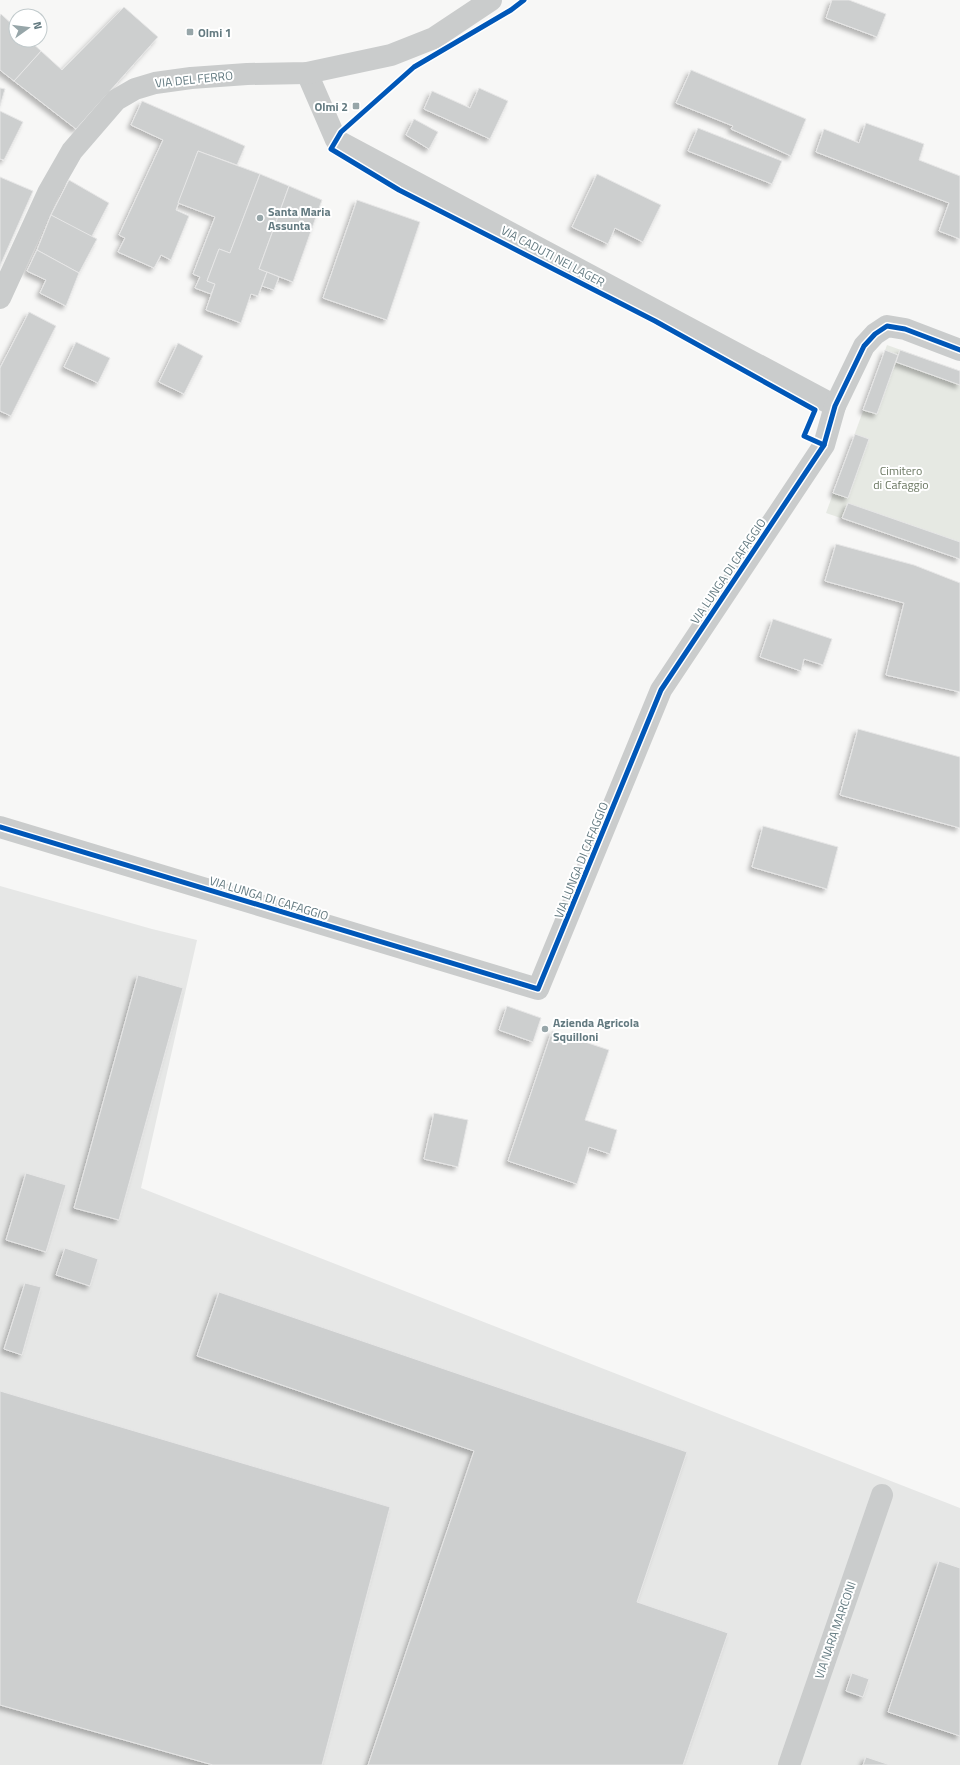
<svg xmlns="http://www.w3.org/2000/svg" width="960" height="1765" font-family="'Titillium Web',sans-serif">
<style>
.built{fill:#e6e7e6}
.green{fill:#e6e9e3}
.building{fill:#cdcfcf;stroke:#e6e6e6;filter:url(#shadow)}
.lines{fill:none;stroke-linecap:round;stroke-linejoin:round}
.minor{stroke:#cacccc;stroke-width:22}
.cycleway-casing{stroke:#fff;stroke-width:8}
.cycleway{stroke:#0057b8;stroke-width:5}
.poi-dot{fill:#97a6a9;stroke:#fff;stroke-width:1.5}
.labels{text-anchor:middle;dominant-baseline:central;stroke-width:4;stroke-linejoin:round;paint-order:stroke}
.poi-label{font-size:12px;font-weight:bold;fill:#637a80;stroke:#fff;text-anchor:start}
.street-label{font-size:12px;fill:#637a80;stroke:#fff}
.park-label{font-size:12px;fill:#6b7862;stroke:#fff}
</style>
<defs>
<filter id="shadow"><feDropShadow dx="-3.5" dy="3.5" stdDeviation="2" flood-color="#0004"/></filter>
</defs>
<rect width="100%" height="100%" fill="#f7f7f6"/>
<polygon class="built" points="0,886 152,929 197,940 141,1188 960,1508 960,1765 0,1765"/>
<polygon class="green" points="887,345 960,371 960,559 826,513"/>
<g class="building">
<polygon points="832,0 849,0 886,14 877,37 826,18"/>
<polygon points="124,7 158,37 76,129 14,81 41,51 62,70"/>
<polygon points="1,14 16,28 16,40 29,40 41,51 14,81 0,70 0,16"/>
<polygon points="691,70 806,119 791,156 731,129 733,126 676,103"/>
<polygon points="0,88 5,89 0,106"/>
<polygon points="479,88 508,101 490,139 424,109 432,91 470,108"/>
<polygon points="142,101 245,146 237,165 198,151 176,210 189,216 171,260 161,255 154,268 118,252 125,238 119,235 163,140 131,125"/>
<polygon points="0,111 23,122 4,160 0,159"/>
<polygon points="414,119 438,132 429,149 406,135"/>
<polygon points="866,123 924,144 919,160 960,176 960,239 939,231 949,203 816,152 824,129 859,143"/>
<polygon points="698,128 782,161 772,184 688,151"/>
<polygon points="198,151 260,174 230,253 219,249 207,281 215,284 211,294 195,288 200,277 193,274 215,217 178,203"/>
<polygon points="260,174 289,186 259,269 267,272 258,296 251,294 241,323 206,310 215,284 207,281 219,249 230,253"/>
<polygon points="597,174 661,205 643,242 615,228 608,244 572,227"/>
<polygon points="0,177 33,191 0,266"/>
<polygon points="69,180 109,203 91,238 51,215"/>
<polygon points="289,186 322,200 293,282 259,269"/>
<polygon points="357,200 420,222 387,320 323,298"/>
<polygon points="51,215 97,239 79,273 37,250"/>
<polygon points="37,250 79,273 66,306 40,293 46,280 27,271"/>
<polygon points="267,272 279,277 274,290 262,286"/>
<polygon points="29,312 56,326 11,416 0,411 0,368"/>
<polygon points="76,342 110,358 98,383 64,367"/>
<polygon points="178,343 203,356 184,394 159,382"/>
<polygon points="885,350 898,355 877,414 863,410"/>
<polygon points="900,350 960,371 960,385 896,362"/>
<polygon points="855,434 869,439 848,498 833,493"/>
<polygon points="848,503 960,542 960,559 842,518"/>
<polygon points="836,544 914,565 960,583 960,692 886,675 904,603 825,581"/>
<polygon points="773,619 832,639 823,665 804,659 801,671 760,657"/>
<polygon points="858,729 960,757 960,828 840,795"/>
<polygon points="763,826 838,847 827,889 752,867"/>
<polygon points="138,975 183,988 119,1220 74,1208"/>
<polygon points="507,1006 541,1018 533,1042 499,1030"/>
<polygon points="552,1031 609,1050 585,1120 617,1130 610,1154 589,1147 577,1184 508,1161"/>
<polygon points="434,1113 468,1120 458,1167 424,1159"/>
<polygon points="26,1173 66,1185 46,1252 6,1240"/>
<polygon points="65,1248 98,1259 90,1286 56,1275"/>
<polygon points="25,1283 41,1287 22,1355 4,1349"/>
<polygon points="219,1292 687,1452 637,1602 728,1633 683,1765 368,1765 474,1451 197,1356"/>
<polygon points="0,1391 390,1507 322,1765 213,1765 0,1705"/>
<polygon points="939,1561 960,1568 960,1736 888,1712"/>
<polygon points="852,1673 869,1679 863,1697 846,1691"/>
<polygon points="866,1757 890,1765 863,1765"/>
</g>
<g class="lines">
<g class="minor">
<polyline points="307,73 336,140 835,406"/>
<polyline points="0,298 48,193 72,151 116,100 135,89 155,83 191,78 247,74 307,73 391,55 434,38 491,0"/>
<polyline points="0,827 538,989 661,690 824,445 835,406 864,346 875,334 887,326 905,329 960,350"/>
<polyline points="789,1765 882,1495"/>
</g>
<g class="cycleway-casing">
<g id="cycleway">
<polyline points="524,0 511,10 414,67 341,132 331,149 399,190 655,321 815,410 804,436 824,445"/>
<polyline points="0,827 538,989 661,690 824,445 835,406 864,346 875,334 887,326 905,329 960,350"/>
</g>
</g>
<use href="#cycleway" class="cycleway"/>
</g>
<g class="poi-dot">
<rect x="186" y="28" width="8" height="8" rx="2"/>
<rect x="352" y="102" width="8" height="8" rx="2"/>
<circle cx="260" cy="218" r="4"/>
<circle cx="545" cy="1029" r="4"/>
</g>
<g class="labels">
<g class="poi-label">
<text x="198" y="32">Olmi 1</text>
<text x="348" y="106" text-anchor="end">Olmi 2</text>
<text x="268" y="211">Santa Maria<tspan x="268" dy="14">Assunta</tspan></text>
<text x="553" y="1022">Azienda Agricola<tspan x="553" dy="14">Squilloni</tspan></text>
</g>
<g class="street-label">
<text transform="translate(194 79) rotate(-6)">VIA DEL FERRO</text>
<text transform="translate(553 256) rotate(28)">VIA CADUTI NEI LAGER</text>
<text transform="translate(728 571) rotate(-56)">VIA LUNGA DI CAFAGGIO</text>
<text transform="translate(581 860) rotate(-68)">VIA LUNGA DI CAFAGGIO</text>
<text transform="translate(269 898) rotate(17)">VIA LUNGA DI CAFAGGIO</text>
<text transform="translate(835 1630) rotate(-71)">VIA NARA MARCONI</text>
</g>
<g class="park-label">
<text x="901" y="470">Cimitero<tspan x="901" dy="14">di Cafaggio</tspan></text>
</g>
</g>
<g transform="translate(28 28) rotate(76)"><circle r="19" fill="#ffffff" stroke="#c1cacc"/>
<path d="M0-3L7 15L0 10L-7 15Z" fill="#97a6a9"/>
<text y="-6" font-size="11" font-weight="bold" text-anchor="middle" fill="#637a80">N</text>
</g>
</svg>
